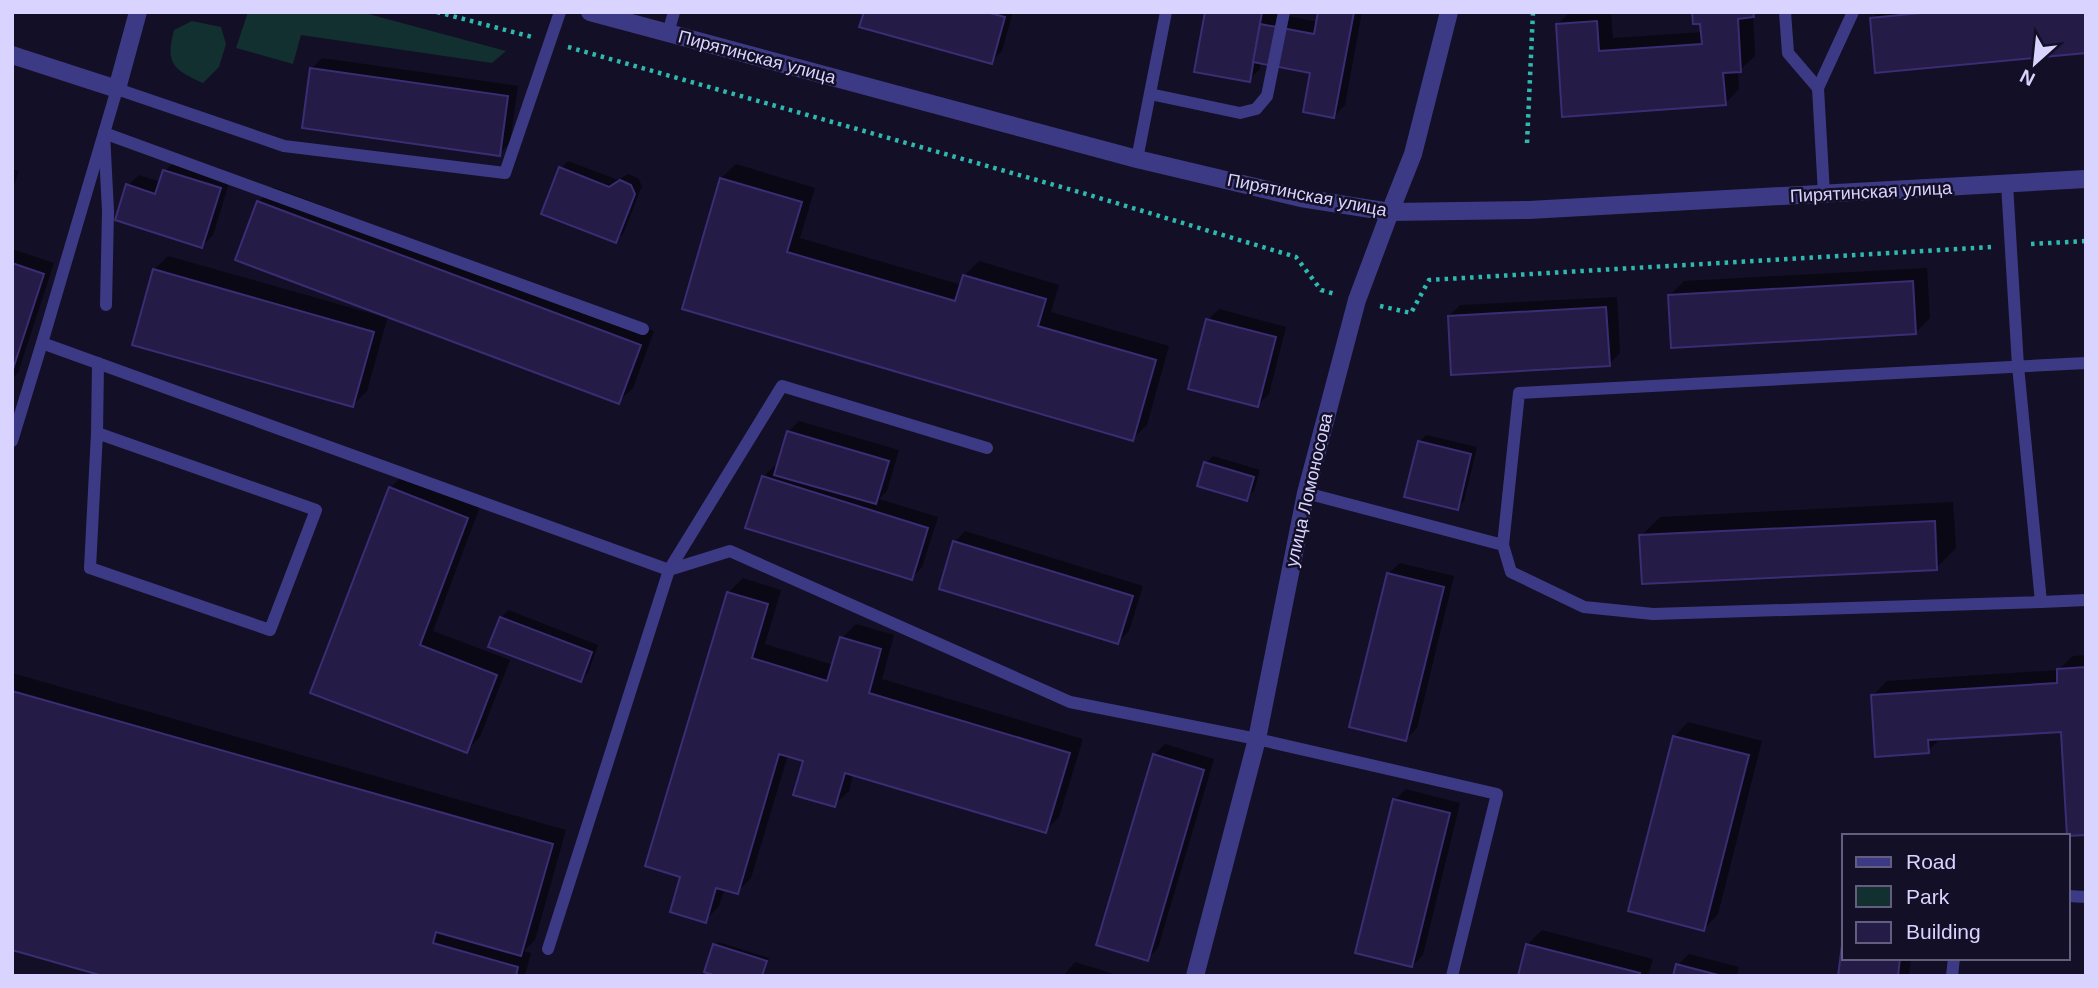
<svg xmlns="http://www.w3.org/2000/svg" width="2098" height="988" font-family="Arial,sans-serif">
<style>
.green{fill:#12302f}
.shadow{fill:#0007}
.building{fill:#241b47;stroke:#3b2d73;stroke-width:2}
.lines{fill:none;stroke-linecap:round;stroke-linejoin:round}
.path{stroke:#2fb8b0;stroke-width:4.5;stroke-dasharray:3.5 5;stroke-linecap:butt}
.service{stroke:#3d3a85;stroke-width:12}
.minor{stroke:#3d3a85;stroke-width:18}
.tertiary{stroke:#3d3a85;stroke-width:18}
.labels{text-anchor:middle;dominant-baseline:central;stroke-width:5;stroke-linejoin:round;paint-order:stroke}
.street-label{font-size:18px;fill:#d9d4ff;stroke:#130f26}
</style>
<rect width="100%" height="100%" fill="#130f26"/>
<g class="green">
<polygon points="248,12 361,12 506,51 492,63 301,35 293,64 236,48"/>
<path d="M 192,21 L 221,27 L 226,44 L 219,67 L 203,83 C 173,70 165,63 174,30 Z"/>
</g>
<g class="shadow">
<polygon points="865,12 1013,12 1002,51 991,62"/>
<polygon points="1207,12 1270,12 1318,22 1320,12 1362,12 1345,105 1334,116 1312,72 1261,62 1260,69 1249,80"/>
<polygon points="1570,12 1611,12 1613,38 1703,32 1702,22 1694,12 1756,12 1753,16 1755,56 1740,70 1738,70 1739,89 1725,104 1564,115 1557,25"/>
<polygon points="1878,12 2086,12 1872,19"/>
<polygon points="322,58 518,86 510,143 499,154 311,69"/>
<polygon points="176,160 231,177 213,235 202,246 128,185 139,175 161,182 165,171"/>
<polygon points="568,161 618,180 628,174 638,178 642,186 623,234 616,241 561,168"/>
<polygon points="736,164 815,188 800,238 962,285 964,276 979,261 1059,285 1051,312 1169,346 1147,425 1132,439 684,307 721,178"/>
<polygon points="12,169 19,171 12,191"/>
<polygon points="273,187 654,331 633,388 618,402 388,316 367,391 353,405 154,270 168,256 384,317 385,314 259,202"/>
<polygon points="12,249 54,263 18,373 12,379"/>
<polygon points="1927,268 1930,318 1916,332 1670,295 1684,281"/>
<polygon points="1617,297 1620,353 1609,364 1449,316 1460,305"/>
<polygon points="1219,309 1286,327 1269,394 1258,405 1208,320"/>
<polygon points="799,421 899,450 887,491 879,499 938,517 922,567 912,578 763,477 774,466 778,468 788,432"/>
<polygon points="1426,435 1477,447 1464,501 1457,508 1419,442"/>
<polygon points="1213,456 1260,470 1254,491 1246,499 1206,463"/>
<polygon points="404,474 481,504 433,631 510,660 480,737 466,751 312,692 390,488"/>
<polygon points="1953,502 1956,548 1936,568 1641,536 1660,517"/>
<polygon points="965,531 1143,586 1129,631 1118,642 955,542"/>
<polygon points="1400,563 1454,576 1417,728 1406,739 1389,573"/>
<polygon points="743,578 781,590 765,644 834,665 842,638 856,624 894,635 882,679 1083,739 1059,817 1045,831 853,774 849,791 834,805 805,760 788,755 751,878 737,892 725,888 719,906 705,921 682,876 728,593"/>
<polygon points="508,610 598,645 588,673 581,680 501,618"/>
<polygon points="2086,655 2086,834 2062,730 1942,737 1928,751 1873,695 1887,681 2058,670 2073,656"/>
<polygon points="12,673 566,830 535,940 524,951 531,953 525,976 110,976 12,948"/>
<polygon points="1688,722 1762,741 1718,914 1704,929 1674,737"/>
<polygon points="1165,744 1214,759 1158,948 1147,959 1154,755"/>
<polygon points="1406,789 1460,803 1423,955 1412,966 1395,800"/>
<polygon points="1542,930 1653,959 1648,976 1519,976 1527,945"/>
<polygon points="718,942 769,958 763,976 722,976 715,945"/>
<polygon points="1844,942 1844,958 1911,958 1909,976 1840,976"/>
<polygon points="1689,954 1739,967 1737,976 1675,976 1678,965"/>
<polygon points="1075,962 1121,976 1063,976"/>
</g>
<g class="building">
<polygon points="864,12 986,12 1005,17 992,64 859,27"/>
<polygon points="1205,12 1262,12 1250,82 1194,72"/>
<polygon points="1318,12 1354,12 1334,118 1303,112 1310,73 1253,62 1260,24 1314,34"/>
<polygon points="1692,12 1753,12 1754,17 1738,19 1741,72 1723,73 1726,105 1562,117 1556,24 1597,21 1599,51 1702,44 1700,24 1693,24"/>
<polygon points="1932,12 2086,12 2086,53 1875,73 1870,18"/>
<polygon points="310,68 508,96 500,156 302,128"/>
<polygon points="559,167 609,187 620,180 631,185 635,194 616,243 541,214"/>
<polygon points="163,170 221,188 202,248 115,220 126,184 155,194"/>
<polygon points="720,178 802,202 787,252 955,301 963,275 1046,299 1038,326 1156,360 1133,441 682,309"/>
<polygon points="257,201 641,345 619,404 235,260"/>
<polygon points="12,263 44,274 12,372"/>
<polygon points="153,269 374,332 353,407 132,345"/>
<polygon points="1913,281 1916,334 1671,348 1668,295"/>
<polygon points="1606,307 1610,366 1451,375 1448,316"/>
<polygon points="1206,319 1276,337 1258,407 1188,389"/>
<polygon points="787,431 889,461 876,504 774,475"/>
<polygon points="1418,441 1471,454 1458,510 1404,497"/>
<polygon points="1204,462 1254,477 1247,501 1197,486"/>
<polygon points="762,476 928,528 912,580 745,528"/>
<polygon points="389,487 468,518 420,645 497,675 467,753 310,693"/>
<polygon points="1935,521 1937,570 1642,584 1639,535"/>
<polygon points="953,541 1133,596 1118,644 939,589"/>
<polygon points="1387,573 1444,587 1406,741 1349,727"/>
<polygon points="727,592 768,604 752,658 827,681 840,637 881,649 869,693 1070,753 1046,833 845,773 835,807 793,795 803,761 779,754 738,894 716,888 706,923 670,912 680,877 645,866"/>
<polygon points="500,617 592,652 581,682 488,647"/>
<polygon points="2086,667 2086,835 2067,836 2061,732 1928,740 1929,753 1875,757 1871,695 2057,683 2057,669"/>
<polygon points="12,691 553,844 521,956 436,932 433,943 518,967 516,976 103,976 12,950"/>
<polygon points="1673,736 1749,755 1704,931 1628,911"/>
<polygon points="1153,754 1204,770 1148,961 1096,945"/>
<polygon points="1393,799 1450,813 1412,967 1355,953"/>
<polygon points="1844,929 1844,958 1900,958 1898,976 1838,976"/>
<polygon points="713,944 767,961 762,976 716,976 704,972"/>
<polygon points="1526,944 1640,973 1639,976 1518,976"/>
<polygon points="1676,964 1722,976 1673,976"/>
</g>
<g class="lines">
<g class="path">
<polyline points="437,12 532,37"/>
<polyline points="568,47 1086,194 1296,257 1321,290 1335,294"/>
<polyline points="1527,143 1533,12"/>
<polyline points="2031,244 2086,241"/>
<polyline points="1380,306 1411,313 1429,280 1991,247"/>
</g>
<g class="service">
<polyline points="560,12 505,173 284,146 117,89 42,343 669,570 782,386 987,448"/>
<polyline points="1785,12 1788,53 1818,88"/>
<polyline points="668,33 674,12"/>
<polyline points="1150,94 1240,113 1256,109 1267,96 1284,12"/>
<polyline points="1137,159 1166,12"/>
<polyline points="1824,194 1818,88 1853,12"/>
<polyline points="106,305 108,211 104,133 643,329"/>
<polyline points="97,433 90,568 270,630 316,510 97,433 98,363"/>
<polyline points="12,441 42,343"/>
<polyline points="1306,493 1503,545 1519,393 2086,363"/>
<polyline points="1503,545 1511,572 1584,607 1653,614 2041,602 2018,366 2007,184"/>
<polyline points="2041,602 2086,600"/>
<polyline points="2068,896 2086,897"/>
<polyline points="548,949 669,570 730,551 1070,702 1257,739 1497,794 1452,976"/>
<polyline points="1952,976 1954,958"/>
</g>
<g class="minor">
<polyline points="12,55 117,89 138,12"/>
<polyline points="1195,976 1257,739 1306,493 1357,300 1390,212"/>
</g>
<g class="tertiary">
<polyline points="590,12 1137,159 1301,198 1390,212 1529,210 2086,179"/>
<polyline points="1390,212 1413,154 1449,12"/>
</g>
</g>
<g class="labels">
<g class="street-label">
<text transform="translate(757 57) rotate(15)">Пирятинская улица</text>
<text transform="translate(1871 192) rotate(-3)">Пирятинская улица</text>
<text transform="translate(1307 195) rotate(11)">Пирятинская улица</text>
<text transform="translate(1309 490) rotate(-77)">улица Ломоносова</text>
</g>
</g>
<rect width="2098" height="988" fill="none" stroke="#d9d4ff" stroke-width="28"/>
<rect x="1842" y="834" width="228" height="126" fill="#130f26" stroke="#625e7d" stroke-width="2"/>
<rect x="1856" y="857" width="35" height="10" fill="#3d3a85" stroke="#625e7d" stroke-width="2"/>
<text x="1906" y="869" font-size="21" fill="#d9d4ff">Road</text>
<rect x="1856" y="886" width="35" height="21" fill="#12302f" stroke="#625e7d" stroke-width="2"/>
<text x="1906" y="904" font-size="21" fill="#d9d4ff">Park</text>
<rect x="1856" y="922" width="35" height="21" fill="#241b47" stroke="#625e7d" stroke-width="2"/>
<text x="1906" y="939" font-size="21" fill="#d9d4ff">Building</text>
<g transform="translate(2035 63) rotate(207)" stroke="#130f26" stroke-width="5" paint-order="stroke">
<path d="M0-5L12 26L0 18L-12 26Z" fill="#d9d4ff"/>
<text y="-10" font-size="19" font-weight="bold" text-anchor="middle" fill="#d9d4ff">N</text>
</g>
</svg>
